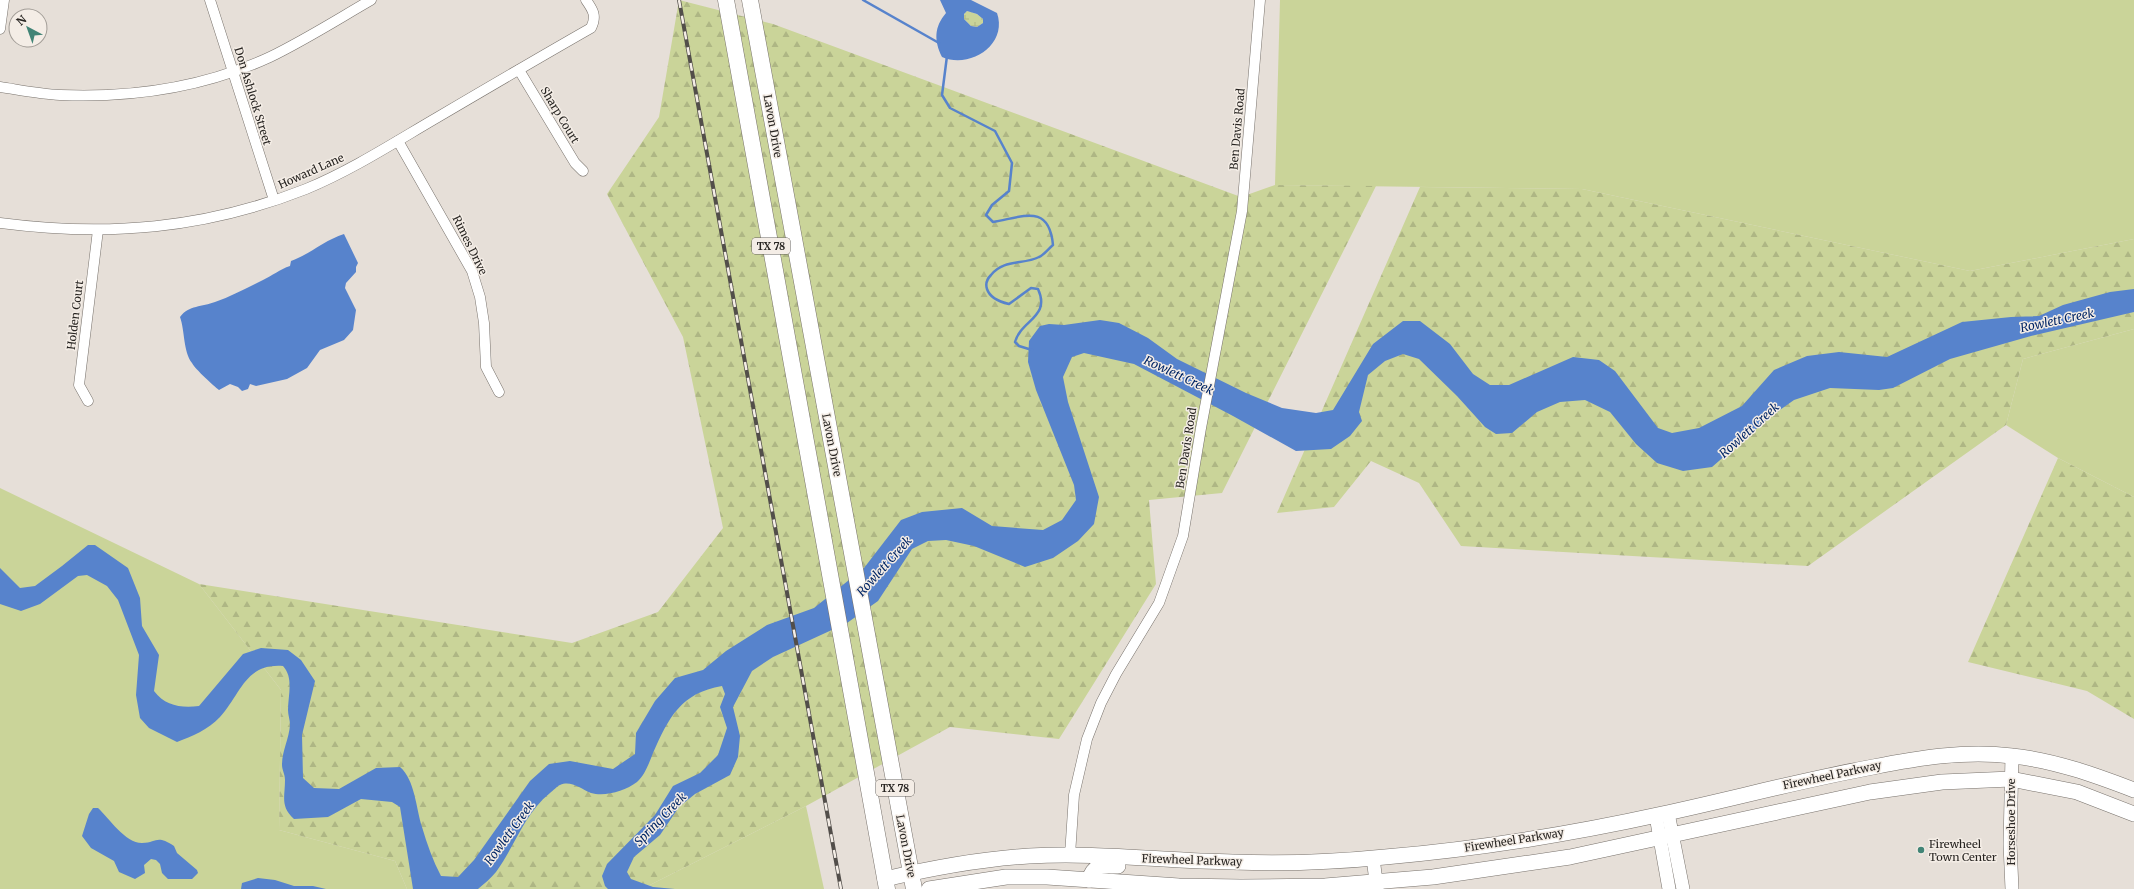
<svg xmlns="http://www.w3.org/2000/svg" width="2134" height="889" font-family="Merriweather,serif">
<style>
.grass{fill:#cad499}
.forest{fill:url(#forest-firs)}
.wetland{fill:url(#wetland-marsh)}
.water{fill:#5783cc;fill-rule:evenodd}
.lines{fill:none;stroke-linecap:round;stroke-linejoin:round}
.stream{stroke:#5783cc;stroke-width:2.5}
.minor-casing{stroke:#78726c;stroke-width:11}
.tertiary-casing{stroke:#78726c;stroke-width:14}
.secondary-casing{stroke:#78726c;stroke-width:16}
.primary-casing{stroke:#78726c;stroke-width:17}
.minor{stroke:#fff;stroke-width:10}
.tertiary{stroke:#fff;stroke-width:13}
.secondary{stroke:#fff;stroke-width:15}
.primary{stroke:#fff;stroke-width:16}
.rail-casing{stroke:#524e4a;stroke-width:4}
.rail{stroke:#f4ede6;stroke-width:2.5;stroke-dasharray:8;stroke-linecap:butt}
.poi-dot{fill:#418476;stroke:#f4ede6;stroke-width:1.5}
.labels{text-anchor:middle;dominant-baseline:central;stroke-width:3;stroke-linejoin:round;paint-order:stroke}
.shield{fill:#f4ede6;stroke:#64605c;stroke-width:1}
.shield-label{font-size:10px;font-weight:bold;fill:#272421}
.street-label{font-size:11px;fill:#272421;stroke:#f4ede6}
.poi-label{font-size:11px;fill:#272421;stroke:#f4ede6;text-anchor:start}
.water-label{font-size:12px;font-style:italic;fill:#002565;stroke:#f4ede6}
</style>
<defs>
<pattern id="forest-firs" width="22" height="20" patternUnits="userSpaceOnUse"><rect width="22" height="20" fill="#cad499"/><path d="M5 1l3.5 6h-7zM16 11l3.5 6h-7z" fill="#aeb684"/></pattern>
<pattern id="wetland-marsh" width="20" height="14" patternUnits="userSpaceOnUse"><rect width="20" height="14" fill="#cad499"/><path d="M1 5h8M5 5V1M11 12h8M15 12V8" fill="none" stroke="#aeb684"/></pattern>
</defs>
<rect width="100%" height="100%" fill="#e6dfd8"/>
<g class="grass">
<polygon points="1280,0 2134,0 2134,239 1970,271 1582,189 1275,185"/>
<polygon points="2134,329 2134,497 2058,458 2006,425 2023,359"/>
<polygon points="0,488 199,584 281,690 279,830 395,861 407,889 0,889"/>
<polygon points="806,806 824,889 642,889"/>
</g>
<g class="forest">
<polygon points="679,0 773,24 1241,197 1275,185 1376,186 1222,493 1149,500 1156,584 1059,739 950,727 806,806 642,889 407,889 395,861 279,830 281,690 199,584 572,643 658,612 723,528 683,337 607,194 659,117"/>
<polygon points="1420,187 1582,189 1970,271 2134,239 2134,329 2023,359 2006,425 1808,566 1461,546 1419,483 1371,461 1334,507 1277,513"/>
<polygon points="2058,458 2134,497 2134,719 2087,691 1968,662"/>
</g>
<polygon class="wetland" points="967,11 977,14 983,19 983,23 977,27 971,26 964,19 964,14"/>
<g class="water">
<path d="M 940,0 L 971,0 L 997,13 C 1008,45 970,69 942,57 C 934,41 934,27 946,13 ZM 967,11 L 977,14 L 983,19 L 983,23 L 977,27 L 971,26 L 964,19 L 964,14 Z"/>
<path d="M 344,234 L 358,263 L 356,267 L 356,272 L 346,283 L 345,288 L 356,310 L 353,330 L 344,340 L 320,350 L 307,368 L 287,379 L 256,386 L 250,384 L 248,389 L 242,391 L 238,387 L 230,384 L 219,390 C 214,386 195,369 192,363 C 183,351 185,331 180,317 C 189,305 202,307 215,302 C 232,296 247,288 263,280 C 272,276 280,269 290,266 L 291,261 C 310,254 325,240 344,234 Z"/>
<path d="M 2134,289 L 2134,312 L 2031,336 L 1950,359 L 1893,388 L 1879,390 L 1830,388 L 1794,400 L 1770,417 L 1712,467 L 1683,471 L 1657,463 L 1636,444 L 1610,412 L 1585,400 L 1560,402 L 1537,412 L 1512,433 L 1496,434 L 1485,427 L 1457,396 L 1419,359 L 1403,354 L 1385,361 L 1368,375 L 1359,412 L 1362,421 L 1350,436 L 1331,449 L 1296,451 L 1233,416 L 1134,364 L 1084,353 L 1072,357 L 1063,377 L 1068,402 L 1099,497 L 1094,524 L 1078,541 L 1053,558 L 1025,567 L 974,546 L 946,540 L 928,541 L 912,549 L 878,601 L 847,623 L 773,657 L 752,671 L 733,707 L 740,736 L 738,757 L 730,775 L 695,794 L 679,807 L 660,835 L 634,857 L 627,872 L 631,879 L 653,887 L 675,889 L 608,889 L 605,886 L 602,876 L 607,864 L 655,815 L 673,786 L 700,773 L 718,755 L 727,728 L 720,707 L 725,694 L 722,686 C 681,693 669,717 653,753 C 649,763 645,775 637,782 C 625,791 605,797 591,793 C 581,789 571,780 560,785 C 557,786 553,791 550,793 C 524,814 515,846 496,872 C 491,878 484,884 478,889 L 413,889 L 400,807 L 392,802 L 361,799 L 328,817 L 294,819 C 280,806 285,797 285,780 C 285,774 282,770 282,765 C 282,751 289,739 290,725 C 290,720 288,715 288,710 C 288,695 294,678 283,666 C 245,663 241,694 220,717 C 208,730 192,736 177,742 L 149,728 L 140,718 L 136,695 L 139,655 L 118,600 L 107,586 L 87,575 L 78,576 L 40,604 L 21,611 L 0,604 L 0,568 L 20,588 L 35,586 L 62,566 L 88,545 L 95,545 L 128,568 L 140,598 L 142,626 L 159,655 L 154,691 C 165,706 181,708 199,706 L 243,654 L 261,648 L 288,650 L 301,660 L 315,681 L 302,735 L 303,778 L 314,788 L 339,789 L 376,768 L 400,767 C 415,780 416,808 422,827 C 427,844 433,861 441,876 L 458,877 L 474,860 L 530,781 L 549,764 L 570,761 L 613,769 L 635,754 L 636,733 L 655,701 L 675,678 L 703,670 L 726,651 L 767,625 L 814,608 L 864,568 L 901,520 L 922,512 L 962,508 L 992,526 L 1043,530 L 1062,520 L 1076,500 L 1074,485 L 1036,390 L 1028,362 L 1029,341 L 1040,326 L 1049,324 L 1064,325 L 1100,320 L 1119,323 L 1148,338 L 1177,359 L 1246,393 L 1282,408 L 1316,413 L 1333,410 L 1373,344 L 1403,321 L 1420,321 L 1450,344 L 1473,374 L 1490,385 L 1509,385 L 1573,357 L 1599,360 L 1615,371 L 1658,428 L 1672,433 L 1699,428 L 1742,406 L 1774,370 L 1807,356 L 1839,352 L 1887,357 L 1962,322 L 2011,317 L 2039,316 L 2063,305 L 2110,292 Z"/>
<path d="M 93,808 L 98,808 C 109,818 125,843 142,843 C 157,843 156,834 174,846 L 177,853 L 197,870 L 198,873 L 192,879 L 168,879 L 162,873 L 160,864 L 156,860 L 151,859 L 144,865 L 145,873 L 135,879 L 119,872 L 114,861 L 91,848 L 82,836 L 89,814 Z"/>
<polygon points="258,878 275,880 294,886 313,886 326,889 241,889 242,883"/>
</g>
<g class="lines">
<g class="stream">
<polyline points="863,0 939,43"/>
<path d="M 947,56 L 942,95 L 950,108 L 995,131 L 1012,163 L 1009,191 L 992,205 L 986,215 L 993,222 C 1023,217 1049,203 1053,245 C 1049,248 1044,255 1039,257 C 1023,265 1004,259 991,275 C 987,279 985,283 987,289 C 990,298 1000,302 1009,304 L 1031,288 L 1038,289 C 1051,317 1021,320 1015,342 L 1019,346 L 1032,350"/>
</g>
<g class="minor-casing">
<g id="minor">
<polyline points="210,0 274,200"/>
<polyline points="0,29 4,0"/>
<polyline points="519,70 575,163 583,171"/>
<path d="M 0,87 C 20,90 40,94 60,95 C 132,98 205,87 270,57 C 305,40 338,19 371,0"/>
<polyline points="398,141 472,271 480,297 484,323 486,367 499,392"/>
<path d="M 0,223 C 107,237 205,229 306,189 C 352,170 395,142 438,117 C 489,87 540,57 591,28 C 597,16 593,10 586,0"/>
<polyline points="88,401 79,385 98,230"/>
<polyline points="1070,855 1074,795 1087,739 1101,703 1116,674 1159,603 1183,536 1201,428 1242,211 1260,0"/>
</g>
</g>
<g class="tertiary-casing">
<g id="tertiary">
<polyline points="1668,813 1683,889"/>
<polyline points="1656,816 1669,889"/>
<polyline points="1373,858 1377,889"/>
<polyline points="2012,889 2010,844 2012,756"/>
</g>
</g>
<g class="secondary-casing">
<g id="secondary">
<path d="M 885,879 C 932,868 980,859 1029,856 C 1097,852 1165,861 1233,862 C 1283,864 1335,862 1385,857 C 1478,849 1571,834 1662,814 C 1732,799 1802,780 1873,767 C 1918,758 1966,750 2012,756 C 2053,760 2095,775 2134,790"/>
<path d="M 1089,880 C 1094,863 1103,866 1118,866"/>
<polyline points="929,889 1006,877 1047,877 1179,886 1241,887 1325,886 1433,877 1570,857 1870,792 1942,782 2011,779 2077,792 2134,814"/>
</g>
</g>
<g class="primary-casing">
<g id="primary">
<polyline points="726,0 887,889"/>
<polyline points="750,0 914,889"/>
</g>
</g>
<use href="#minor" class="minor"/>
<use href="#tertiary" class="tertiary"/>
<use href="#secondary" class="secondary"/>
<use href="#primary" class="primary"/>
<g class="rail-casing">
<polyline id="rail" points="679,0 841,889"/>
</g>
<use href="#rail" class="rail"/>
</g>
<circle class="poi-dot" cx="1921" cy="850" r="4"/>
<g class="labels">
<g class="shield">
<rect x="752" y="238" width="38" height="16" rx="3"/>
<rect x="876" y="780" width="38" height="16" rx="3"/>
</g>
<g class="shield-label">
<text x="771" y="246">TX 78</text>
<text x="895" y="788">TX 78</text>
</g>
<g class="street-label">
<text transform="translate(253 96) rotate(73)">Don Ashlock Street</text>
<text transform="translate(560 115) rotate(59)">Sharp Court</text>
<text transform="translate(773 126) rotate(80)">Lavon Drive</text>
<text transform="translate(1237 129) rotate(-85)">Ben Davis Road</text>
<text transform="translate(311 171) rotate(-24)">Howard Lane</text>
<text transform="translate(470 245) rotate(64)">Rimes Drive</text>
<text transform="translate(75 315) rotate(-83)">Holden Court</text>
<text transform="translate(832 445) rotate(79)">Lavon Drive</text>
<text transform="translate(1186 448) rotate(-81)">Ben Davis Road</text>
<text transform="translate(1832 775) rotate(-12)">Firewheel Parkway</text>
<text transform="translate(2011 822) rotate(-90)">Horseshoe Drive</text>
<text transform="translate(1514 840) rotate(-9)">Firewheel Parkway</text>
<text transform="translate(906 846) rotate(79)">Lavon Drive</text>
<text transform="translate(1192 860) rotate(2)">Firewheel Parkway</text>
</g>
<g class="poi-label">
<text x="1929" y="844">Firewheel<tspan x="1929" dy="13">Town Center</tspan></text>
</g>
<g class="water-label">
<text transform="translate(2057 320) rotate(-12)">Rowlett Creek</text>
<text transform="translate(1179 375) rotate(25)">Rowlett Creek</text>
<text transform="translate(1749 430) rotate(-42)">Rowlett Creek</text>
<text transform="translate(884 566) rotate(-48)">Rowlett Creek</text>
<text transform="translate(660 819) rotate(-46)">Spring Creek</text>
<text transform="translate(509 833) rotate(-54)">Rowlett Creek</text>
</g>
</g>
<g transform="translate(28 28) rotate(319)"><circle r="19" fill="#f4ede6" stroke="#a29d97"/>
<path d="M0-3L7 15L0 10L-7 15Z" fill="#418476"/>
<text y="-6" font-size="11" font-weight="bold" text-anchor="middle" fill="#272421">N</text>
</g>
</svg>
